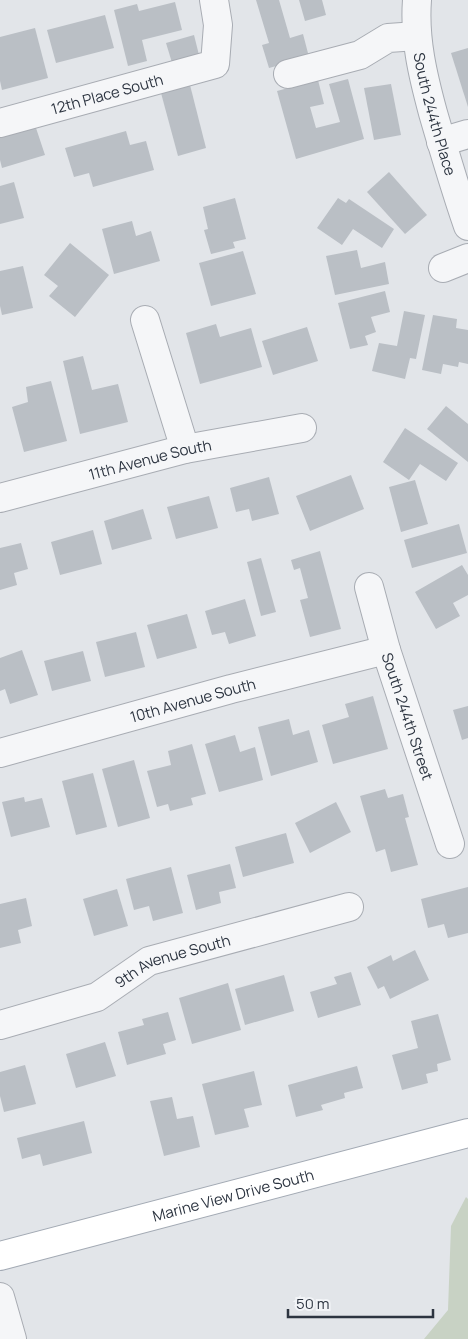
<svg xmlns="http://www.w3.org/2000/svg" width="468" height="1339" font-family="Manrope,sans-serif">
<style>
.green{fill:#c8d2c4}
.building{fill:#babfc5}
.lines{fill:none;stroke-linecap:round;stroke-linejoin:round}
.minor-casing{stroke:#a8acb3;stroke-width:30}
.major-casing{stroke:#a3aab4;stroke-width:30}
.minor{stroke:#f5f6f8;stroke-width:28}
.major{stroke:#fff;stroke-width:28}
.labels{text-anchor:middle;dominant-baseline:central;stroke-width:4;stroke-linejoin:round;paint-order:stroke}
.street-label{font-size:15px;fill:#2c3440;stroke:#f2f4f7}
</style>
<rect width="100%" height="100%" fill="#e2e5e9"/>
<polygon class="green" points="466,1197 468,1199 468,1339 424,1339 448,1310 451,1226"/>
<g class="building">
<polygon points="256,0 279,0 290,38 303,34 309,57 269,68 262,45 269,43"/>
<polygon points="299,0 322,0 326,15 305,21"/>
<polygon points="175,2 182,30 142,40 147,61 128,66 114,10 137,4 139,11"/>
<polygon points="105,15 114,48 56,63 47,30"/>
<polygon points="35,28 48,78 2,90 0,81 0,37"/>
<polygon points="194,35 200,59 173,66 166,43"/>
<polygon points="468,48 468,107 451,53"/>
<polygon points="348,79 364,139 296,159 277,91 318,80 324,104 310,107 316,128 340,122 329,84"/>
<polygon points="391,84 401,135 374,140 364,88"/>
<polygon points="190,85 206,148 178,156 161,93"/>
<polygon points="34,122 45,155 2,168 0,160 0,133"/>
<polygon points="126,131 130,145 146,141 154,170 93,187 89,173 74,177 65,148"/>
<polygon points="389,172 427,215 405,234 367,192"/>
<polygon points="14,182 24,218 0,224 0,186"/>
<polygon points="235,198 246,239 233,242 235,248 211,254 204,230 208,229 203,207"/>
<polygon points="338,198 346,203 349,199 394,229 382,248 353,229 342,245 317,228"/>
<polygon points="132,221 136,236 151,231 160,261 114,274 102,229"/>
<polygon points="70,243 109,275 75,317 49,296 58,286 44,275"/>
<polygon points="357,250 361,268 385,262 389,284 335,295 326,256"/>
<polygon points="243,251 256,294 211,306 199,263"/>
<polygon points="23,266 33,308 2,315 0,306 0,271"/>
<polygon points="385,291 390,312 371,317 376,332 365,336 368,345 350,349 338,303"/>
<polygon points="404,311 425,315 416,359 410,358 405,379 372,371 379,343 397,346"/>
<polygon points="433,315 457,319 456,328 468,330 468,364 459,362 458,367 443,364 441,374 422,370"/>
<polygon points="216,324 220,337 251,328 262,367 200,384 186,333"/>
<polygon points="307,327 318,361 273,375 262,341"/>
<polygon points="83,356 92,390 118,384 128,422 80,434 63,361"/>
<polygon points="51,381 67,441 24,452 12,407 28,402 26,387"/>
<polygon points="446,406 468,424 468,462 427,429"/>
<polygon points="405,428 458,463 446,481 420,464 409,480 383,462"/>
<polygon points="351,475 364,509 310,531 296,496"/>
<polygon points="269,477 279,514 252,521 249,509 236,512 230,488"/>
<polygon points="415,480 428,524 401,532 389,487"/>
<polygon points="209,496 218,528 176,539 167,507"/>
<polygon points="143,509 152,539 112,550 104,521"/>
<polygon points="459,524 467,553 412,568 404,540"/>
<polygon points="93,530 102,564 60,575 51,542"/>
<polygon points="21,543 28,569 14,573 17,585 0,590 0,548"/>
<polygon points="320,551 341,629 310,637 300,600 308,598 300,568 294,570 291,560"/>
<polygon points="261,558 276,612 261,616 247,562"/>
<polygon points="462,565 468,575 468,595 453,603 460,616 436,629 415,592"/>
<polygon points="245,599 256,636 229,644 225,632 212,635 205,611"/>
<polygon points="187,614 197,648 157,659 147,625"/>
<polygon points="136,632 145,667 105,677 96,642"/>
<polygon points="22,650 38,695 10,704 5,689 0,691 0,658"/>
<polygon points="83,651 91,681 52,691 44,661"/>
<polygon points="373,696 388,749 333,764 322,725 349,717 345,704"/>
<polygon points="468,706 468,738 462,740 453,710"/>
<polygon points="289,719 293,735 309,730 318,762 271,776 258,727"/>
<polygon points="235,735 240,752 255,747 263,780 219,792 205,744"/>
<polygon points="192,744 206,794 191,798 193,805 170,811 168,804 157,807 147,771 171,765 168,751"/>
<polygon points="134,760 150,818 118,827 102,769"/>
<polygon points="93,773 107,827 76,835 62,781"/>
<polygon points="385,789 388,798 403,794 409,817 405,818 418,865 391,872 385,849 376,852 360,796"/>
<polygon points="24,797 25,802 42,798 50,827 11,837 2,802"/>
<polygon points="336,802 351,832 310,853 295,823"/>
<polygon points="286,833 294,863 243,877 235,847"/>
<polygon points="230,864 236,888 219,892 221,903 196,910 187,875"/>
<polygon points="171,867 183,913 153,921 149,906 134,910 126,879"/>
<polygon points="468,887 468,933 448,938 444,924 428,928 421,899"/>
<polygon points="117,889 128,926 94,936 83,899"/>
<polygon points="26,898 32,926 18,930 21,943 0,948 0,904"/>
<polygon points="415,950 429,980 390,999 384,986 378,989 367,967 391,955 393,961"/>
<polygon points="351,972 361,1005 318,1018 310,992 337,984 334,977"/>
<polygon points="284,975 294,1011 245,1025 235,989"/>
<polygon points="228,983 241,1030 192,1044 179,998"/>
<polygon points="168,1012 176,1040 163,1044 166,1054 127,1065 118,1032 144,1025 142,1019"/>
<polygon points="438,1014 451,1060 437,1064 438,1071 426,1074 428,1083 402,1090 392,1055 418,1048 411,1021"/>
<polygon points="105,1042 116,1076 76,1088 66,1054"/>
<polygon points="25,1065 36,1104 4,1112 0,1096 0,1072"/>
<polygon points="357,1066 363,1088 344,1093 345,1098 321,1105 323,1110 296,1117 288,1085"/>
<polygon points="254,1071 262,1105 244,1109 249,1127 215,1135 202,1084"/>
<polygon points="172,1097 177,1119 193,1116 200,1147 164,1156 150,1101"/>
<polygon points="84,1121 92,1153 43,1166 40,1154 22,1159 17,1138"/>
</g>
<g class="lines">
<g class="minor-casing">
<g id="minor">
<path id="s1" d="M 417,0 C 414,39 423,76 433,113 C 444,151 455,188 468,226"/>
<polyline points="288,74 360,55 388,38 417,36"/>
<path id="s2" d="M 0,123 L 215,64 L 218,25 L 214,0"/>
<polyline points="441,142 468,134"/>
<polyline points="443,268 468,258"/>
<polyline points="145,320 185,449"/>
<path id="s3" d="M 0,498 L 185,449 L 302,428"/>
<path id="s4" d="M 369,587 L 386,650 L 450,844"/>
<path id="s5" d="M 0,753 L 231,689 L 386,650"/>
<path id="s6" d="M 0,1025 L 97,997 L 149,961 L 349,907"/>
<polyline points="0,1297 12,1339"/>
</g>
</g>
<g class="major-casing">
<g id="major">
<path id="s7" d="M 0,1256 L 468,1133"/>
</g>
</g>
<use href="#minor" class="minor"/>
<use href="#major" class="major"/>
</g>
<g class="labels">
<g class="street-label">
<text stroke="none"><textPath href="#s2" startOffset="111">12th Place South</textPath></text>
<text stroke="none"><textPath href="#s1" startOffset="116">South 244th Place</textPath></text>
<text stroke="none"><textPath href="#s3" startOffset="155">11th Avenue South</textPath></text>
<text stroke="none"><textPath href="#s5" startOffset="200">10th Avenue South</textPath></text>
<text stroke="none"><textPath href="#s4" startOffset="135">South 244th Street</textPath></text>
<text stroke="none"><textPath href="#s6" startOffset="186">9th Avenue South</textPath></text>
<text stroke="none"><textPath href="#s7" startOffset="241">Marine View Drive South</textPath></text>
</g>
</g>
<path d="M288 1309v8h145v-8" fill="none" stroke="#2c3440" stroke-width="2.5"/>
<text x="296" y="1309" font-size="15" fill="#2c3440" stroke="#f2f4f7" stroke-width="4" paint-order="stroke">50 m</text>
</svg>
